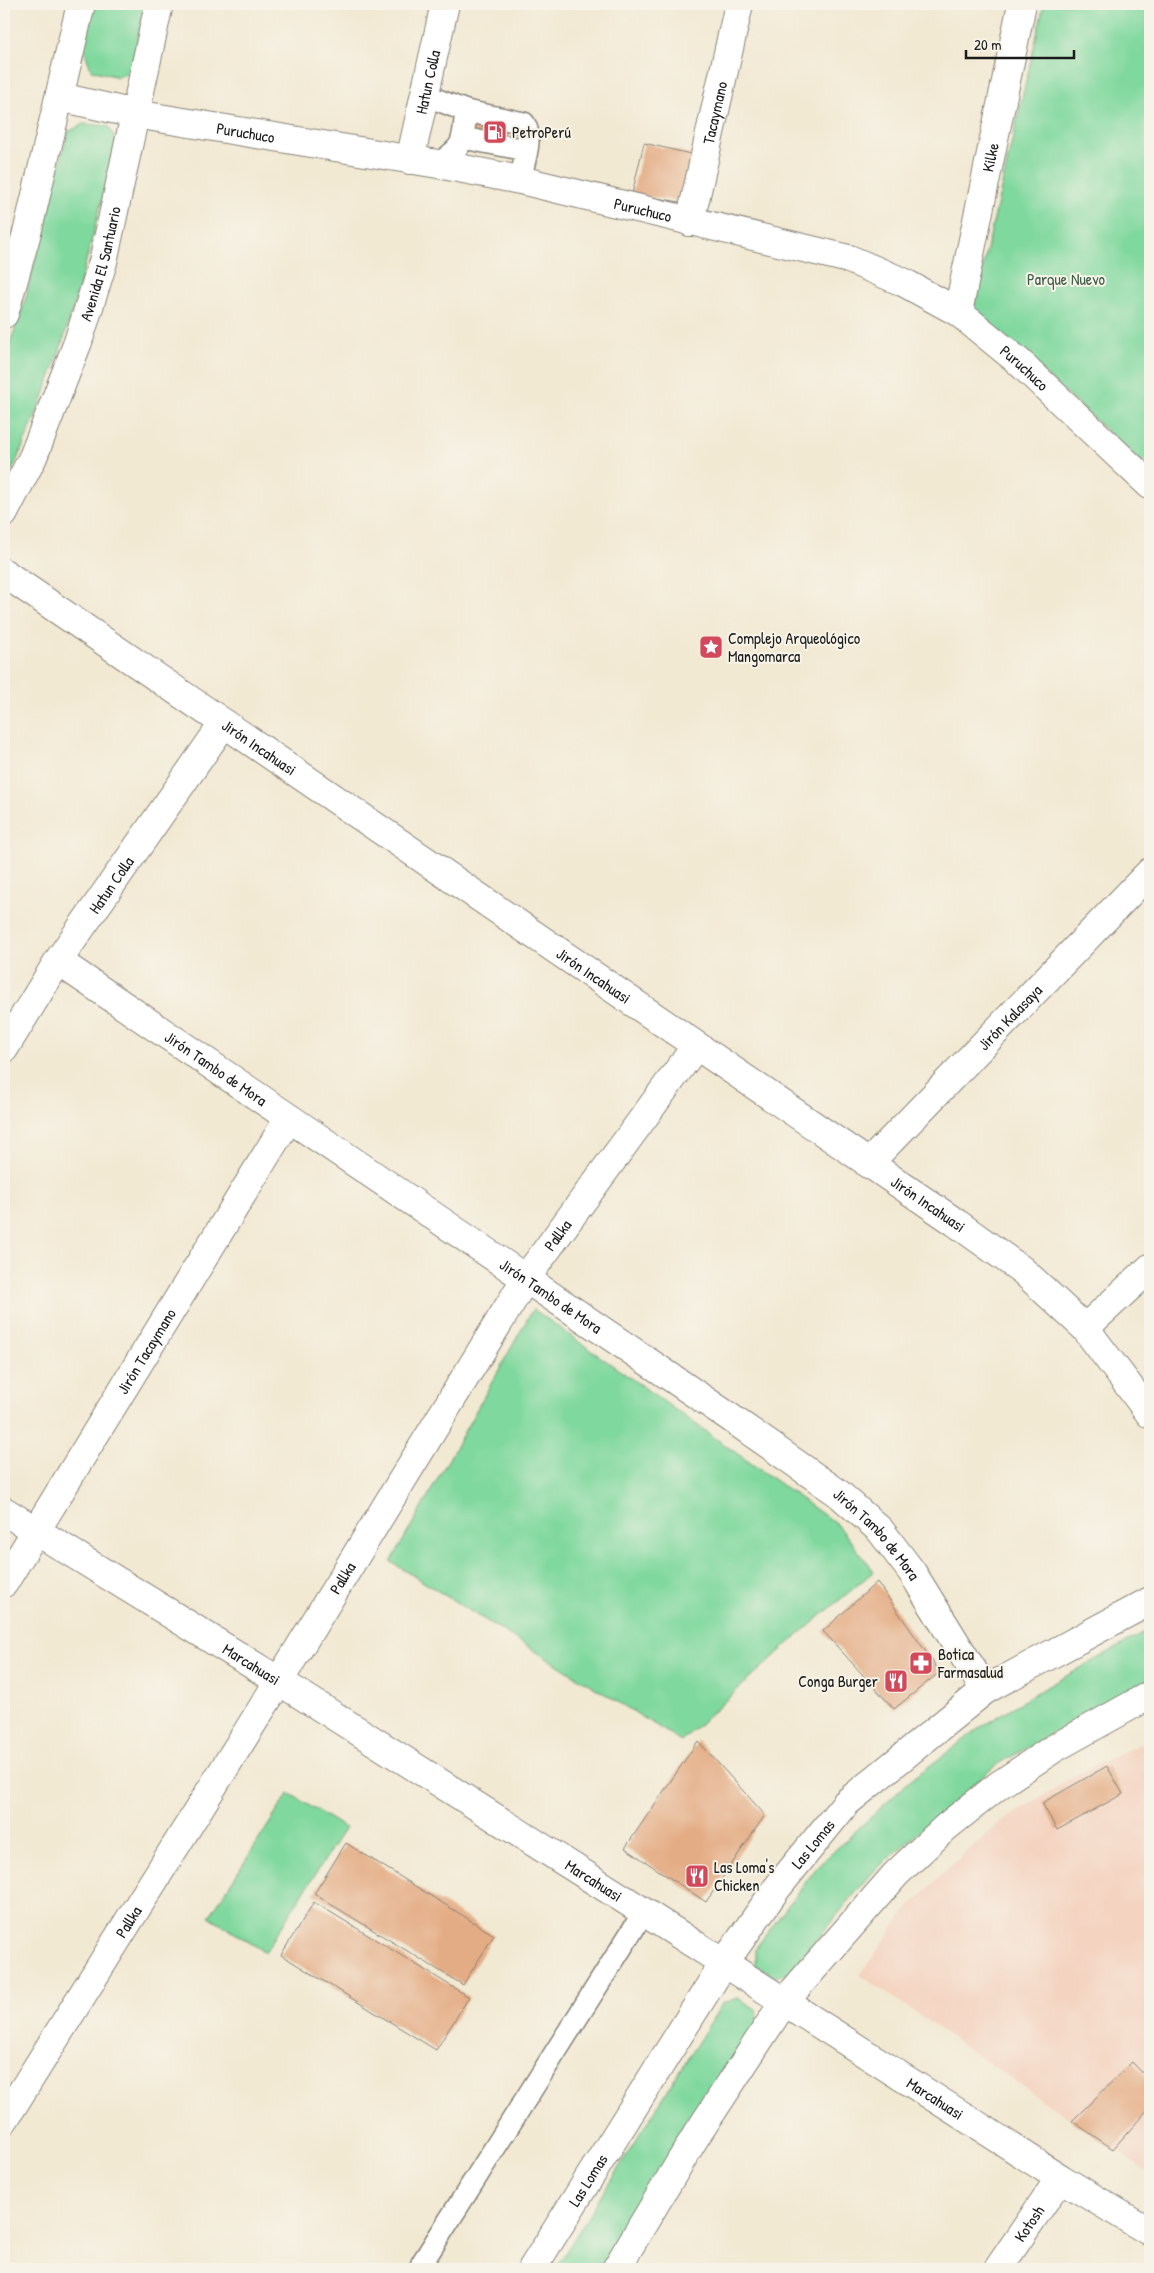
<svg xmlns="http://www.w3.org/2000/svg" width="1154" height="2273" font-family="'Patrick Hand',sans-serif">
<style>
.built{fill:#f4d3c0}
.green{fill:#7fd89d;stroke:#4e7a5c}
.building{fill:#e4ac84}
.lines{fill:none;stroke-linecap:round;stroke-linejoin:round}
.service-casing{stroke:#878278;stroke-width:24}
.minor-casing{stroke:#878278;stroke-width:30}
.tertiary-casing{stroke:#878278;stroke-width:30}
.service{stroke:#fff;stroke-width:21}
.minor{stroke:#fff;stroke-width:28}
.tertiary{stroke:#fff;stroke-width:28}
.labels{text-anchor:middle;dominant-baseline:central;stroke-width:4;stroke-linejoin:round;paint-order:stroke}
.street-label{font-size:16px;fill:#1c1c1c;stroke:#f7f3e8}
.poi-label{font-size:16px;fill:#1c1c1c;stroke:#f7f3e8;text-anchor:start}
.park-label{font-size:16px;fill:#3f5e49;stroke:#f7f3e8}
</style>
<rect width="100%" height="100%" fill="#f7f3e8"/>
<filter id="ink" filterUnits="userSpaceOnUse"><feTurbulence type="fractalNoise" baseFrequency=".02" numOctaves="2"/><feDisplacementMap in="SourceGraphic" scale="10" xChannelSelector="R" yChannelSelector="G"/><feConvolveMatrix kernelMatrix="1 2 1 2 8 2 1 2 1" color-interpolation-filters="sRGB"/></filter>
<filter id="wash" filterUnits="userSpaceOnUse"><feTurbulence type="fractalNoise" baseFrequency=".0096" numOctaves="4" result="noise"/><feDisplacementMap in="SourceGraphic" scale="20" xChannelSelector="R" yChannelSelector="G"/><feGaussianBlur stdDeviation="1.12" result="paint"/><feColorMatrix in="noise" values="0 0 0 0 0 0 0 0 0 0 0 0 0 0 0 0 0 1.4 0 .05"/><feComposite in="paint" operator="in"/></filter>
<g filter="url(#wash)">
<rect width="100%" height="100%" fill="#f2e9d3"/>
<polygon class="built" points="1150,1739 1150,2174 860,1975 902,1915 951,1865 1001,1822 1074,1776"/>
<g class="green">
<polygon points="93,4 145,4 130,72 118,77 91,70 83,46"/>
<polygon points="1044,4 1150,4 1150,454 1142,463 973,309"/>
<path d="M 83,124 L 108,126 L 117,142 C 92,235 72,330 34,419 C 25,441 16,464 4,485 L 4,360 L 24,304 L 68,132 Z"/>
<polygon points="533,1309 838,1525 874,1571 789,1643 681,1741 391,1562"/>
<polygon points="1150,1629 1150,1678 995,1766 872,1873 788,1974 775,1976 755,1965 755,1949 818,1866 912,1779 981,1727 1041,1690"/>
<polygon points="289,1793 345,1828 265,1952 209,1917"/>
<polygon points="738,1998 756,2009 758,2026 603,2269 555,2269 722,2004"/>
</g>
<g id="blocks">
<g class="building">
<polygon points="475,114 512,122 507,144 471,136"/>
<polygon points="644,143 699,156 686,203 632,194"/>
<polygon points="877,1582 940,1672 894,1709 823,1631"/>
<polygon points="698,1741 765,1815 706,1902 625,1848"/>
<polygon points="1107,1766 1123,1794 1057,1830 1042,1803"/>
<polygon points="346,1843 494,1935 463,1985 314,1894"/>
<polygon points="314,1902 469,1997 436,2050 281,1955"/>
<polygon points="1132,2062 1150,2081 1150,2107 1113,2149 1072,2121"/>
</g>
</g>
</g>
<g filter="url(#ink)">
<use href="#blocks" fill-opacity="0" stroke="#878278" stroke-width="1"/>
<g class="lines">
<g class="service-casing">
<g id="service">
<polyline points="425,95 466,111"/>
<polyline points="463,138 526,150"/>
<path d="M 438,164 C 466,144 462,144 466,111 L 524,123 C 534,138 523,164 520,180"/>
<polyline points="420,2269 422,2263 644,1912"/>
</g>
</g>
<g class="minor-casing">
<g id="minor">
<path id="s1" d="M 60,97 L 135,114 L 438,164 L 520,180 L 849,259 L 903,282 L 958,312 L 1018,361 L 1150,485"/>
<path id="s2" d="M 410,160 L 445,4"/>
<path id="s3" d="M 690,222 L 739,4"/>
<path id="s4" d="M 958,312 L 1022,4"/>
<path id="s5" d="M 4,573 L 955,1222 L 1022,1270 L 1085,1328 L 1150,1414"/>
<path id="s6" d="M 58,961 L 728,1416 L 838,1493 L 880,1530 L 912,1572 L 985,1690"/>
<path id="s7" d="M 4,1049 L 58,961 L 224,723"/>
<path id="s8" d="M 868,1164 L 1150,872"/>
<polyline points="1085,1328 1150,1268"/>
<path id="s9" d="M 4,1511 L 279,1681 L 644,1912 L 1060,2178 L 1150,2232"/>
<path id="s10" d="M 4,1583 L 289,1118"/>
<path id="s11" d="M 4,2120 L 279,1681 L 526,1278 L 696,1046"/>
<path id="s12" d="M 998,2269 L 1060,2178"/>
</g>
</g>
<g class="tertiary-casing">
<g id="tertiary">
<polyline points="4,314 28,229 81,4"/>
<path id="s13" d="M 4,513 L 33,457 L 78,342 L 103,262 L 159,4"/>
<path id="s14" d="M 532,2269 L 724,1963 L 777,1888 L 846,1803 L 985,1690 L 1150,1601"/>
<polyline points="616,2269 694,2139 784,2002 896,1874 946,1827 999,1785 1053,1749 1150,1695"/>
</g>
</g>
<use href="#service" class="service"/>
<use href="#minor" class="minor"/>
<use href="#tertiary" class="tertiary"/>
</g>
</g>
<defs>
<g id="fuel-square" transform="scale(1.25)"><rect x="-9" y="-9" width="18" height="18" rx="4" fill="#d1495b" stroke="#f7f3e8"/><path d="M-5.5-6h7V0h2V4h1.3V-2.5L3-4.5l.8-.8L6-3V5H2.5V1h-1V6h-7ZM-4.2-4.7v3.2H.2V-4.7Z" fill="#fff"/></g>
<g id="sight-square" transform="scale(1.25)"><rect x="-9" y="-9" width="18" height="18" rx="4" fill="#d1495b" stroke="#f7f3e8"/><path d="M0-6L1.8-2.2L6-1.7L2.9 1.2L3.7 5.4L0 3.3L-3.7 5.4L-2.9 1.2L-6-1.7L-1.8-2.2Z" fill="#fff"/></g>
<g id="pharmacy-square" transform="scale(1.25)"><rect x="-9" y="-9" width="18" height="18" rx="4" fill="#d1495b" stroke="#f7f3e8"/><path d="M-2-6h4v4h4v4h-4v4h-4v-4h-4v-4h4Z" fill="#fff"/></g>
<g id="restaurant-square" transform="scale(1.25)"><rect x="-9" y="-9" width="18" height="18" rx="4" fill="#d1495b" stroke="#f7f3e8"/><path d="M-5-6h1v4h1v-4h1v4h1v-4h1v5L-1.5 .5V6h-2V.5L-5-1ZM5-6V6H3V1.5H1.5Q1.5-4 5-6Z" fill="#fff"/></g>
</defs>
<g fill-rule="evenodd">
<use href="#fuel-square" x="495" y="132"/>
<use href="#sight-square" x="711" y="647"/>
<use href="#pharmacy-square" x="921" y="1663"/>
<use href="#restaurant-square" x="896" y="1681"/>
<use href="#restaurant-square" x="697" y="1876"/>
</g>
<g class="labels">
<g class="street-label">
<text stroke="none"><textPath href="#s2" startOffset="80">Hatun Colla</textPath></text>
<text stroke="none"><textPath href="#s3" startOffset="112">Tacaymano</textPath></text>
<text stroke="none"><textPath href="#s1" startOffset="189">Puruchuco</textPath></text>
<text stroke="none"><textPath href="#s4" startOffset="158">Kilke</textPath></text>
<text stroke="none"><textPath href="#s1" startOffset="594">Puruchuco</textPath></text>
<text stroke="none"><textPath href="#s13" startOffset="268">Avenida El Santuario</textPath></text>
<text stroke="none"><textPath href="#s1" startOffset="1014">Puruchuco</textPath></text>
<text stroke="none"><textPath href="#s5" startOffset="309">Jirón Incahuasi</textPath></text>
<text stroke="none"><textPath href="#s7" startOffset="196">Hatun Colla</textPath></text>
<text stroke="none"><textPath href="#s5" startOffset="714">Jirón Incahuasi</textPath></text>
<text stroke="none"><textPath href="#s8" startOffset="204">Jirón Kalasaya</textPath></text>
<text stroke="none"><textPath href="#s6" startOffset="191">Jirón Tambo de Mora</textPath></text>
<text stroke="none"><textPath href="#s5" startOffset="1119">Jirón Incahuasi</textPath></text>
<text stroke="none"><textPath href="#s11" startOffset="1044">Pallka</textPath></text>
<text stroke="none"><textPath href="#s6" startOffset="596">Jirón Tambo de Mora</textPath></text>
<text stroke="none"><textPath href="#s10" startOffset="272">Jirón Tacaymano</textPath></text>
<text stroke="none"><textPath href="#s6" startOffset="1001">Jirón Tambo de Mora</textPath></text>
<text stroke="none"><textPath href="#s11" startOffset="639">Pallka</textPath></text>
<text stroke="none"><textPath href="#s9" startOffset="291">Marcahuasi</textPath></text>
<text stroke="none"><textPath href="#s14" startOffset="510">Las Lomas</textPath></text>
<text stroke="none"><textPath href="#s9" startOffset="696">Marcahuasi</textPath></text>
<text stroke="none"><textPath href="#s11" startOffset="234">Pallka</textPath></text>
<text stroke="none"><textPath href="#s9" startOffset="1101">Marcahuasi</textPath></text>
<text stroke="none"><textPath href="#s14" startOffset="105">Las Lomas</textPath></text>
<text stroke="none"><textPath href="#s12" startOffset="55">Kotosh</textPath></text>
</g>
<g class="poi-label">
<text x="512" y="132">PetroPerú</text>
<text x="728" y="638">Complejo Arqueológico<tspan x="728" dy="18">Mangomarca</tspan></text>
<text x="938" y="1654">Botica<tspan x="938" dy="18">Farmasalud</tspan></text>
<text x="878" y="1681" text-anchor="end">Conga Burger</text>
<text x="714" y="1867">Las Loma's<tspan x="714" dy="18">Chicken</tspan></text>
</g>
<g class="park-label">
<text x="1066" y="279">Parque Nuevo</text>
</g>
</g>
<rect width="1154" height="2273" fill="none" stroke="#f7f3e8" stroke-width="20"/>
<path d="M966 50v8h108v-8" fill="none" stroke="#1c1c1c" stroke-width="2.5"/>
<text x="974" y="50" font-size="15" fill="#1c1c1c" stroke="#f7f3e8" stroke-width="4" paint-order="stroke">20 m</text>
</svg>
